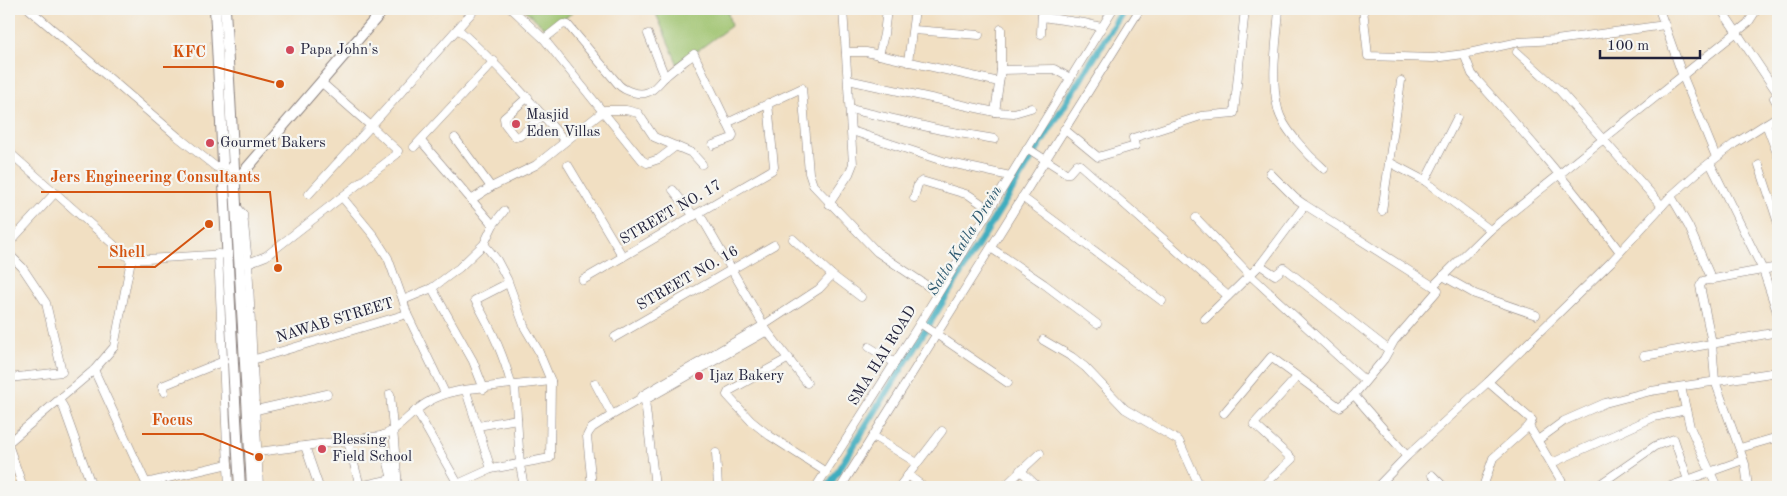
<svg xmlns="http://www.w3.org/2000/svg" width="1787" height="496" font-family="'Old Standard TT',serif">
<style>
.green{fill:#9ec26d;stroke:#607254}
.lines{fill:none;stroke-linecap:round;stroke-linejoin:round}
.canal{stroke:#40adbf;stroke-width:7}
.street-casing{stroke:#8a807e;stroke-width:9}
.secondary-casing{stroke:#8a807e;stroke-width:12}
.street{stroke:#fff;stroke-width:8}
.secondary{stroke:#fff;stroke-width:10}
.poi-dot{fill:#d1495b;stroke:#f6f6f2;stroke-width:2}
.labels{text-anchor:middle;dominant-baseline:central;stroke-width:4.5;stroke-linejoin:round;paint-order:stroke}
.poi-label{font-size:15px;fill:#22223b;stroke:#f6f6f2;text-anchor:start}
.street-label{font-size:15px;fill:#22223b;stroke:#f6f6f2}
.water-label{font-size:16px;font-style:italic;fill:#2e5a70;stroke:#f6f6f2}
.leader{fill:none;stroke:#d45411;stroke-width:2}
.callout-dot{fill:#d45411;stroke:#f6f6f2;stroke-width:2}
.callout-label{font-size:16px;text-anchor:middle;font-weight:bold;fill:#d45411;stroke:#f6f6f2;stroke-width:4.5;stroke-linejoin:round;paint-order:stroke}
</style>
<rect width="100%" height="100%" fill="#f6f6f2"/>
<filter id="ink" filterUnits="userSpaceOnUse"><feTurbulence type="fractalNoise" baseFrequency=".02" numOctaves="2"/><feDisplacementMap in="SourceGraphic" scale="10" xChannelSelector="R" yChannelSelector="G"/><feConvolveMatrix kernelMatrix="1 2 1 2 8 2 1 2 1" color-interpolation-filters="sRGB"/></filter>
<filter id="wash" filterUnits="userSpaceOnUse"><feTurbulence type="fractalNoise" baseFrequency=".0096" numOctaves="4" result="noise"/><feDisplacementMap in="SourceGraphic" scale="20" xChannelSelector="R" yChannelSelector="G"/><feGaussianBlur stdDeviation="1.12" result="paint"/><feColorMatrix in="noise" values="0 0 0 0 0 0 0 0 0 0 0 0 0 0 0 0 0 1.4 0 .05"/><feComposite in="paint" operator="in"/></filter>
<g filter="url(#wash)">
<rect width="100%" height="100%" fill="#f1dfc2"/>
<g class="green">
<polygon points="524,9 576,9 549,32"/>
<polygon points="654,9 727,9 731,26 678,65"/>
</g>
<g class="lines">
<polyline class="canal" points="828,487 1124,9"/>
</g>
</g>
<g filter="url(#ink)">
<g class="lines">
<g class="street-casing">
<g id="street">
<polyline points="29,9 178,137 216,167 227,168"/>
<polyline points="512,9 544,39 642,160 647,163 659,159 676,146"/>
<path d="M 1279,9 C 1277,40 1270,78 1278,109 C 1282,128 1309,156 1324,169"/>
<polyline points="1363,9 1368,56 1433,58 1464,54 1519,42 1556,40 1665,25"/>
<polyline points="1659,9 1682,74 1716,157"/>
<polyline points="1721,9 1778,94"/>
<polyline points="1042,17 1084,23 1101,27"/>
<path d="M 458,29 C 497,64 531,101 565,141"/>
<polyline points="914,30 979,35"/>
<polyline points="648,34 665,77"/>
<polyline points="1041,34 1042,9"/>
<path d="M 544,39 L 563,24 L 568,25 L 619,85 C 625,91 640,96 648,92 C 655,90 660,81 666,76 C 675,68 685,61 694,54 L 733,135 L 732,138 L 713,145"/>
<polyline points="846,52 866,52 999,82"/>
<polyline points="1517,52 1560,91 1662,206"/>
<path d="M 1464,54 L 1472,74 L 1477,80 C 1527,136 1576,192 1620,252"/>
<polyline points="879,55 884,34 887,9"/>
<polyline points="908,62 915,9"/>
<polyline points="1001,70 1054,69 1070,78"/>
<polyline points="848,80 995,112 1014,113 1031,108"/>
<polyline points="321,82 371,126 475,9"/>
<polyline points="1778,95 1774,98 1778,105"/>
<polyline points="528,97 504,118 505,124 515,137 520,136 543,115"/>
<polyline points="850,109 941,130 995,139"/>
<polyline points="995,112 1001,70 1001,29"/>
<polyline points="727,123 802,88 809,173 813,185 877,252 938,293"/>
<polyline points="1766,124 1778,156"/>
<polyline points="1064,129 1098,157 1135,146 1133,138 1201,116 1234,113 1245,9"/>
<polyline points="852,131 946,162 1010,176"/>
<polyline points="455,138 491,187"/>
<polyline points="421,141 493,225"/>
<polyline points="414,147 494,61"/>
<polyline points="1027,148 1066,173 1069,173 1077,164 1080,165 1228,296"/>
<polyline points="9,152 131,260 226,254"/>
<polyline points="1389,162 1425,181 1490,230"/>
<polyline points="1710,163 1763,270 1778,315"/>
<polyline points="568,165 623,257"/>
<polyline points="1759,165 1778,223"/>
<polyline points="1270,173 1295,198 1305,205 1433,286 1438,290 1394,341 1384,359 1354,395 1407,456"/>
<polyline points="1425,181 1457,118"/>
<polyline points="673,190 694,216"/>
<polyline points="1671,196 1689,227 1712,280"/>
<polyline points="342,197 374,236 388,258 403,300"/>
<polyline points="1022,197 1162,301"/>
<polyline points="914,198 918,184 922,181 969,195 989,209"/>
<polyline points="471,200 491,187 536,165 605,110 626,110 638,113 654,137 692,153 702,164"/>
<polyline points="829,204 849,174 853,164 843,9"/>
<polyline points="237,207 243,214 248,263 259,487"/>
<polyline points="1382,211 1401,81"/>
<polyline points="699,213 767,331 807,383"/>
<polyline points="1196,218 1250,275 1365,381"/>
<polyline points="793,239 832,275 861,297"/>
<polyline points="9,243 55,193"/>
<polyline points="991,248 1044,284 1097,324"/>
<polyline points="9,254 22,267 46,303 62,372 9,378"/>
<polyline points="218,254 229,487"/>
<polyline points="239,264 248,263 266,256 397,154 398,151 371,126 309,194"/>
<polyline points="1260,265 1275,275 1284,268 1389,350"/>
<polyline points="1443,276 1475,294 1536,315"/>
<polyline points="583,280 772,170 774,167 768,103"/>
<path d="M 508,283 L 475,300 C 490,326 504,355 511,384"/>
<polyline points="1433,286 1490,230 1748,23 1757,9"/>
<polyline points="432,288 473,361 484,389"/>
<polyline points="407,314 403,300 432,288 459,268 484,244 493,225 504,211"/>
<polyline points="1205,319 1260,265 1305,205"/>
<polyline points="920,323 1008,383"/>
<polyline points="615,337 774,245"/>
<polyline points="1043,340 1072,357 1085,367 1125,409 1179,441 1200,487"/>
<polyline points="869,347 895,363"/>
<polyline points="1644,356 1778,332"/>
<polyline points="789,358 729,391 727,395 751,421 770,436 826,472"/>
<polyline points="249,361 407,314 445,393"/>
<polyline points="94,370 146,483 228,464"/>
<polyline points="595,383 612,415"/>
<polyline points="515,385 520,465 524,487"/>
<polyline points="1681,387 1690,427 1717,487"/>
<polyline points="466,391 491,469"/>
<polyline points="164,392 162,386 224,361"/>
<polyline points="390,394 398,487"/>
<polyline points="640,399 645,400 767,331"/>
<polyline points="59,400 63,406 92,487"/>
<polyline points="645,400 655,487"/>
<polyline points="256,410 327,394"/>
<polyline points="416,410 458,484"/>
<polyline points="1224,413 1271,357 1339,407 1354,395"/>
<polyline points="478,426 517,419"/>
<polyline points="1529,426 1565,487"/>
<polyline points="873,436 917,463"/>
<polyline points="1538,440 1564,421 1605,403 1651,391 1778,372"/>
<polyline points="9,442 94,370 114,347 131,260"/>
<polyline points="348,442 360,486 392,479 381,436"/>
<polyline points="305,446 319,487"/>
<polyline points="9,447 23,487"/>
<polyline points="1740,448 1778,437"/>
<path d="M 250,453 L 381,436 C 401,429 410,412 428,402 C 450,388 485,388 511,384 L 515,385 L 551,381"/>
<polyline points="716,453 718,487"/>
<polyline points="1552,463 1654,417 1686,410"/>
<polyline points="1020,470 1038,487"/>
<polyline points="908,475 924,487"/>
<polyline points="1432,475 1444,487"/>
<polyline points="451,487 491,469 550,458 551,381 538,350 525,328 507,279 497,260 484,244"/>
<polyline points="592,487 587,436 589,432 592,428 612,415 640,399 643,395 764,325 819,289 832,275"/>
<polyline points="816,487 920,323 1113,9"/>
<polyline points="841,487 1140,9"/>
<polyline points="899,487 942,431"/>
<polyline points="1004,487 1040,453"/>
<polyline points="1262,487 1292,459 1254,424 1297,377"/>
<polyline points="1377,487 1407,456 1488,382 1611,262 1671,196 1698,172 1734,144 1778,116"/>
<polyline points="1483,487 1493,458 1529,426 1532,420 1488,382"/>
<polyline points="1596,487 1655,446 1674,439 1688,480"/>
<polyline points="1668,487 1743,460"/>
<polyline points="1748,487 1745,464 1715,381 1712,343 1700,286 1703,281 1778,267"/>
</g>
</g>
<g class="secondary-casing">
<g id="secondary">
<path d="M 215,9 C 224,168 230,328 240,487"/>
<polyline points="225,9 252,487"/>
<polyline points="230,180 237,179 241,175 384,9"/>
</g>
</g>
<use href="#street" class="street"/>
<use href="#secondary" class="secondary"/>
</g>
</g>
<g class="poi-dot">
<circle cx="290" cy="50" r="5"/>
<circle cx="516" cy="124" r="5"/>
<circle cx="210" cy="143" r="5"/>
<circle cx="699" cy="376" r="5"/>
<circle cx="322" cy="449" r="5"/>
</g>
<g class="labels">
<g class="poi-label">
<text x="300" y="50">Papa John's</text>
<text x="526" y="115">Masjid<tspan x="526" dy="17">Eden Villas</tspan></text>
<text x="220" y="143">Gourmet Bakers</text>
<text x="709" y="376">Ijaz Bakery</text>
<text x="332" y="440">Blessing<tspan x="332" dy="17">Field School</tspan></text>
</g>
<g class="street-label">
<text transform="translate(671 213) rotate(-30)">STREET NO. 17</text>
<text transform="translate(688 279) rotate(-30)">STREET NO. 16</text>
<text transform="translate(335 321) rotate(-17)">NAWAB STREET</text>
<text transform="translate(883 356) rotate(-58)">SMA HAI ROAD</text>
</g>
<g class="water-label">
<text transform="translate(965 241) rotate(-58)">Satto Katla Drain</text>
</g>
</g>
<path class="leader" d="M280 84L216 67H163M278 268L270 192H41M209 224L155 267H98M259 457L203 434H142"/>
<g class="callout-dot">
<circle cx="280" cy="84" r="5"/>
<circle cx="278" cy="268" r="5"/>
<circle cx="209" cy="224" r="5"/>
<circle cx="259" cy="457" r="5"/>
</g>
<g class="callout-label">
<text x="189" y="57">KFC</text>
<text x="155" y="182">Jers Engineering Consultants</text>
<text x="127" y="257">Shell</text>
<text x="172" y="425">Focus</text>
</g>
<rect width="1787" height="496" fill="none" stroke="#f6f6f2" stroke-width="30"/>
<path d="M1600 50v8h100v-8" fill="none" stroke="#22223b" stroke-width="2.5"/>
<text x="1607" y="50" font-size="15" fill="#22223b" stroke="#f6f6f2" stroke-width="4" paint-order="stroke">100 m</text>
</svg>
